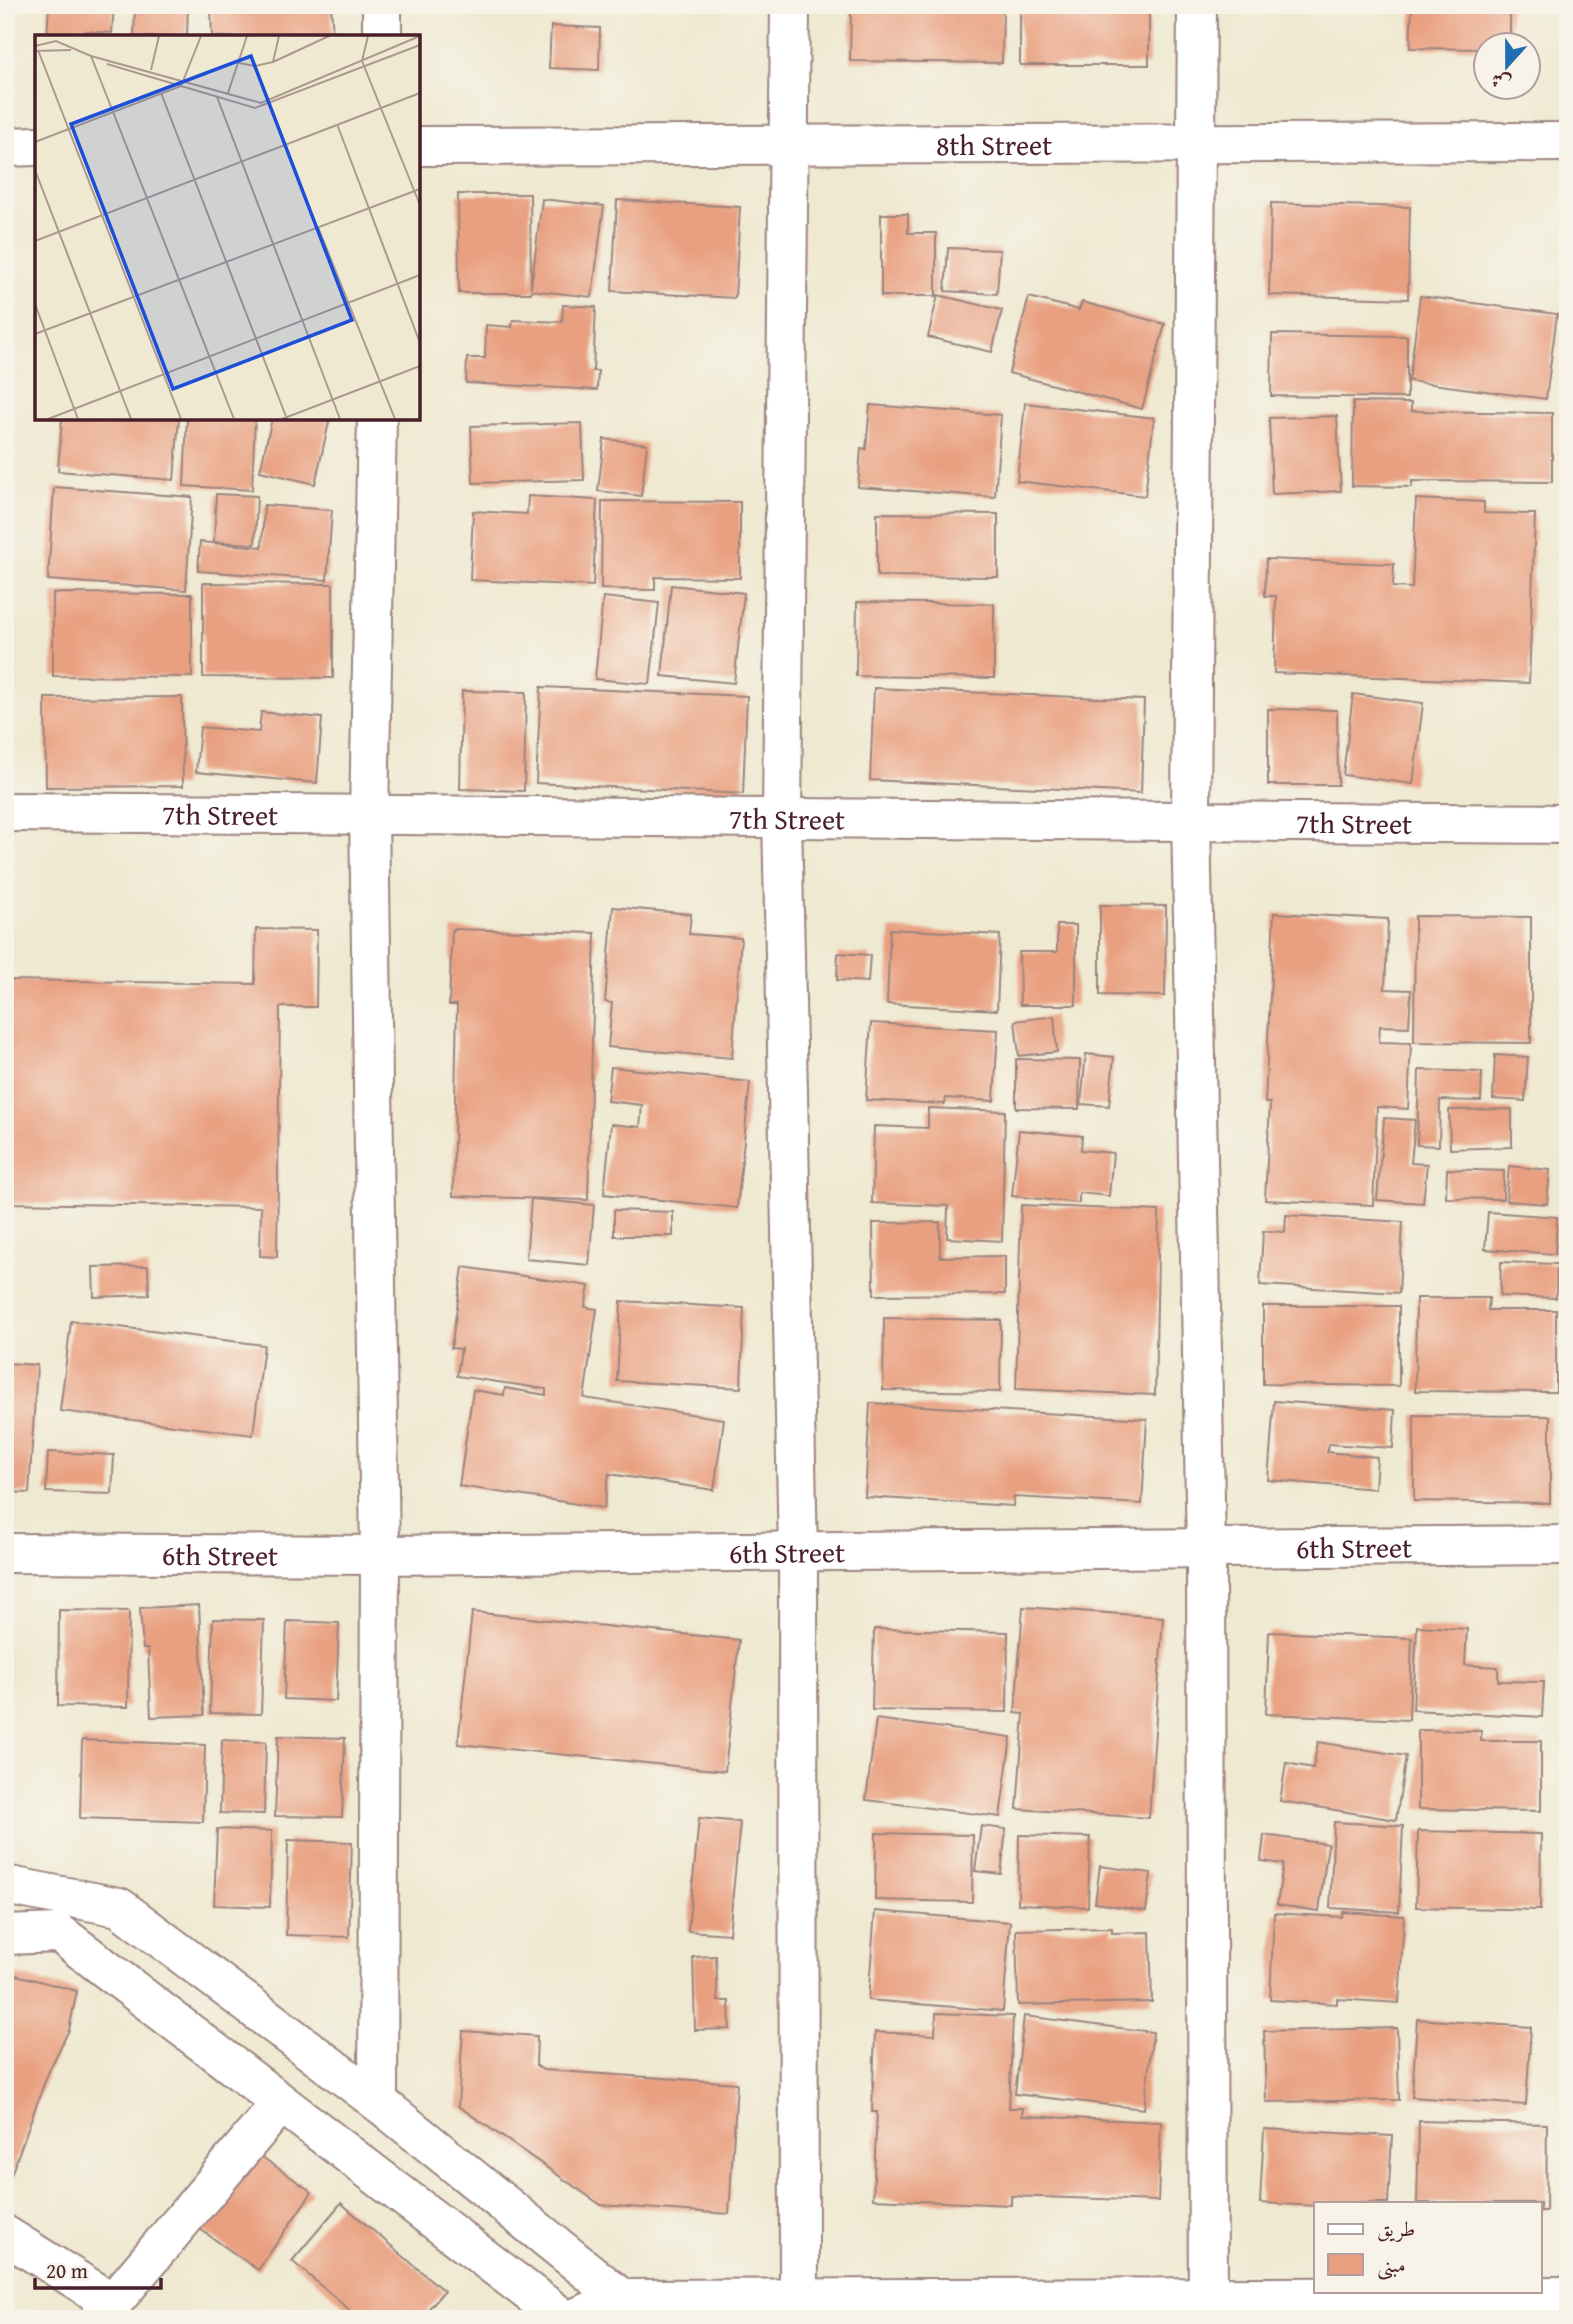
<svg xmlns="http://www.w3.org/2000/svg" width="1573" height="2324" font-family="'Gentium Book Plus',Amiri,serif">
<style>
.building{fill:#e9a081}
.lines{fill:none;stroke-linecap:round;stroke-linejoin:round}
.street-casing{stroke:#9c847e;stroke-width:42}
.secondary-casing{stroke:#9c847e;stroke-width:42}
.street{stroke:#fff;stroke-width:38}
.secondary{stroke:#fff;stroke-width:38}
.labels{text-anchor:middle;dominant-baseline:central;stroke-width:7;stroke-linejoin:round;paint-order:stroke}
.street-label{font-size:28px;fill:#4a1f2b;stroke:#f7f3e8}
.inset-road{fill:none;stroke:#ad988f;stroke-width:2}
.view{fill:#1d4ed8;fill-opacity:0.15;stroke:#1d4ed8;stroke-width:3.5}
.inset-edge{fill:none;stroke:#4a1f2b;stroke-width:3.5}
</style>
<rect width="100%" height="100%" fill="#f7f3e8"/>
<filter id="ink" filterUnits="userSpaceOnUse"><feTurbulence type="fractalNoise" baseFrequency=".0143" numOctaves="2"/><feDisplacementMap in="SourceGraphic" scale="14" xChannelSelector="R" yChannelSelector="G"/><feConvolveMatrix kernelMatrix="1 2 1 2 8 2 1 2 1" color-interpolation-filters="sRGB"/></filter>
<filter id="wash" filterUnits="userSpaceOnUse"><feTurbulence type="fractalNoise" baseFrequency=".00686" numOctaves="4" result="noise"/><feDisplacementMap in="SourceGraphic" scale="28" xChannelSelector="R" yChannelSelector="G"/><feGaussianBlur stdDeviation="1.57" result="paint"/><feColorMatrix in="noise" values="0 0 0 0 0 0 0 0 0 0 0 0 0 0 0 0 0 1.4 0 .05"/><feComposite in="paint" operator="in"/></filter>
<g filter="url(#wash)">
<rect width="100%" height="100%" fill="#efe9d1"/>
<g id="blocks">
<g class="building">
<polygon points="49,5 114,5 112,33 85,31 84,37 47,37"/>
<polygon points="135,5 188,5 187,37 134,37"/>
<polygon points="211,5 331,5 333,37 212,37"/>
<polygon points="851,5 1003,5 1002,63 850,61"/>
<rect x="1020" y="5" width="129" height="60"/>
<polygon points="1412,5 1510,5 1510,46 1486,46 1486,49 1410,48"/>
<polygon points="551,26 600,28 599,70 549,68"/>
<polygon points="458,194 530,194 531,288 542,199 604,206 592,297 531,290 531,293 459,293"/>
<polygon points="617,200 740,207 735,298 612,291"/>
<polygon points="1271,203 1410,207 1408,299 1269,295"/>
<polygon points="881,214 908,214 908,233 936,233 936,296 881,296"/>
<polygon points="948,248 1000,250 997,294 945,291"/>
<polygon points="938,295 1002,310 992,352 928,337"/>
<polygon points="1420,296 1557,314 1546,399 1409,381"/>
<polygon points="1029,297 1079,310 1082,302 1165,324 1142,409 1009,373"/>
<polygon points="563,305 596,307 593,371 598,371 597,390 466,383 467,358 485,358 486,325 512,327 513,320 562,322"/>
<polygon points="1272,334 1407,336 1407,398 1271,396"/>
<polygon points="1353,402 1411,403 1411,411 1552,413 1552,482 1412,481 1412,487 1352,486"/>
<polygon points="1025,403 1154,418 1145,496 1017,481"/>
<polygon points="870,405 1001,415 995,497 858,487 861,448 866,449"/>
<polygon points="1337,416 1341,491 1272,494 1269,418"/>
<polygon points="62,418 179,418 174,480 58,471"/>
<polygon points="187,418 255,418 252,490 184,486"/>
<polygon points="272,418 330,418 315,484 260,471"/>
<polygon points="582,423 584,480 473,483 471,426"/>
<polygon points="604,439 647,444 641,496 598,491"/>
<polygon points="54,487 192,497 186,590 48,580"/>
<polygon points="216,494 257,496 255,544 214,542"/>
<polygon points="528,496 597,500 593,586 470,580 473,511 527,514"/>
<polygon points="1416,499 1484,502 1484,513 1535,514 1529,683 1274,673 1276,596 1265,596 1266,559 1394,564 1393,587 1412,588"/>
<polygon points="602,501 740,502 740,578 655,577 655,590 601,589"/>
<polygon points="264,505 332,510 327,580 198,571 200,542 262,547"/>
<polygon points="877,513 998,514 998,577 877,576"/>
<polygon points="203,583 333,584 333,678 203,677"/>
<polygon points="671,585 744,593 734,683 662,676"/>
<polygon points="53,593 192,594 192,677 53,676"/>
<polygon points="603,597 659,603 650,684 595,679"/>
<polygon points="857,602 994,604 994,678 856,676"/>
<polygon points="541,687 747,696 743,794 536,783"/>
<polygon points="874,688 1144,700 1141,793 870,780"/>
<polygon points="462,691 526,692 524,791 460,789"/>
<polygon points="1353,694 1423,703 1413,784 1343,775"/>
<polygon points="182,697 183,786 46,787 45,698"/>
<polygon points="1268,709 1337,710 1338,785 1268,785"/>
<polygon points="261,712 322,718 317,783 196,772 200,727 259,732"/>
<polygon points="1100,905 1166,906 1165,996 1100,995"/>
<polygon points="613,907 691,914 689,934 741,938 732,1058 608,1047 612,1003 605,1002"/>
<polygon points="1274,913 1388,919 1385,989 1411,990 1409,1027 1380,1026 1379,1042 1411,1043 1408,1109 1377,1107 1373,1205 1265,1200 1270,1103 1265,1103"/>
<polygon points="1415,916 1531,917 1531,1043 1414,1042"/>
<polygon points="1057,925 1076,925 1076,1005 1020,1005 1019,952 1057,952"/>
<polygon points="256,929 317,930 316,1007 280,1007 277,1257 260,1256 261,1207 5,1203 5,980 255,984"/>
<polygon points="452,929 595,933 588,1200 453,1196 457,1005 449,1005"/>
<polygon points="890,929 1000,935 997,1010 887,1004"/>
<polygon points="838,953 870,955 868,982 837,980"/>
<polygon points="1054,1016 1057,1052 1019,1056 1015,1021"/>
<polygon points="871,1023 998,1030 994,1101 946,1098 945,1104 866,1100"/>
<polygon points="1086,1054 1114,1057 1109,1106 1081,1104"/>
<polygon points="1495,1055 1528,1057 1525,1101 1493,1099"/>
<polygon points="1016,1059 1080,1060 1079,1109 1016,1108"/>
<polygon points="611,1067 750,1082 737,1208 604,1194 611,1124 640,1127 642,1105 607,1101"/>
<polygon points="1419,1070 1482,1072 1481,1101 1440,1100 1439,1146 1417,1145"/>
<polygon points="928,1108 1005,1111 1002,1241 947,1238 948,1206 872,1203 874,1126 928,1128"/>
<polygon points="1512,1109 1512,1147 1450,1149 1449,1110"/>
<polygon points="1384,1118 1415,1120 1411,1163 1427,1164 1423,1203 1377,1200"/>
<polygon points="1019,1130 1082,1136 1081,1150 1113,1153 1109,1196 1079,1193 1079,1203 1012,1196"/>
<polygon points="1509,1166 1550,1170 1547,1204 1506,1201"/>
<polygon points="1447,1169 1504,1171 1503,1199 1446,1198"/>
<polygon points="531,1199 594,1205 589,1265 526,1259"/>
<polygon points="1021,1205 1159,1211 1155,1395 1016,1389"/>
<polygon points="614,1210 673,1212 673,1236 614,1236"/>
<polygon points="1488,1212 1557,1217 1555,1254 1485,1249"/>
<polygon points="1286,1215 1403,1222 1399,1293 1260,1285 1263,1231 1285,1232"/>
<polygon points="940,1222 940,1257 1005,1256 1005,1294 874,1295 873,1223"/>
<polygon points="1501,1262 1557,1264 1556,1298 1500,1296"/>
<polygon points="148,1266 149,1295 94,1297 93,1267"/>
<polygon points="463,1267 589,1286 585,1307 597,1309 584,1398 724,1419 714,1490 609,1474 604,1508 459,1486 473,1390 504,1395 505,1388 546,1395 546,1389 457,1376 461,1349 451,1348"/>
<polygon points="1416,1298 1489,1298 1488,1310 1556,1310 1556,1392 1415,1391"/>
<polygon points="621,1301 744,1308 741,1388 617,1381"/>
<polygon points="1263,1306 1399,1306 1399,1386 1263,1384"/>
<polygon points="884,1318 1001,1320 1000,1392 883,1390"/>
<polygon points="71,1321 264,1345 253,1435 60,1411"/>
<polygon points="5,1363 37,1365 29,1493 5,1492"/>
<polygon points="1274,1401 1395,1410 1393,1448 1328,1444 1327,1452 1377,1457 1375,1489 1268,1480"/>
<polygon points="870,1403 1147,1419 1142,1504 1014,1497 1013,1506 865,1497"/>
<polygon points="1414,1415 1550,1416 1550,1503 1414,1501"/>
<polygon points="48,1452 114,1455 112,1494 46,1492"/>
<polygon points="199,1605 204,1715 151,1717 148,1649 143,1649 140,1608"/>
<polygon points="1023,1607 1163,1617 1149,1818 1017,1809 1024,1714 1015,1713"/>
<polygon points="59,1610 129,1611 128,1707 58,1706"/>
<polygon points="472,1612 739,1640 725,1771 458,1744"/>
<polygon points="213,1619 264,1620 261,1714 210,1713"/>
<polygon points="287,1621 339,1623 336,1701 284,1699"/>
<polygon points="1417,1626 1467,1629 1465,1665 1498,1667 1498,1681 1544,1682 1542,1717 1413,1710"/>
<polygon points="874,1629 1008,1632 1007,1712 872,1710"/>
<polygon points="1269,1632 1412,1638 1409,1720 1266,1714"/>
<polygon points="876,1719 1011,1737 1000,1817 866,1800"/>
<polygon points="1418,1730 1481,1731 1481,1741 1541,1741 1541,1811 1418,1809"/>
<polygon points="278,1736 345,1738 342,1817 275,1816"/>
<polygon points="82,1740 205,1745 203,1822 80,1818"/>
<polygon points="222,1740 266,1742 264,1814 220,1813"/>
<polygon points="1318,1742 1406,1756 1396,1820 1280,1801 1286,1763 1313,1768"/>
<polygon points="699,1818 740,1822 729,1934 688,1931"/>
<polygon points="1334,1822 1403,1826 1399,1912 1330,1908"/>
<polygon points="981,1826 1006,1829 1001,1874 975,1871"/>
<polygon points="217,1829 272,1831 270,1907 214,1905"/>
<polygon points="1418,1831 1541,1834 1540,1910 1416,1907"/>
<polygon points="876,1833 973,1835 972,1902 875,1900"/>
<polygon points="1019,1835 1090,1837 1088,1907 1018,1904"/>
<polygon points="1264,1835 1328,1844 1319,1911 1277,1905 1283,1864 1261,1861"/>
<polygon points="288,1840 352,1842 349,1937 286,1935"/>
<polygon points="1100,1866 1151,1873 1146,1911 1095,1903"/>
<polygon points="875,1911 1010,1922 1003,2011 868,2000"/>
<polygon points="1343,1912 1404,1916 1399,2003 1337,1999 1337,2004 1270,2000 1274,1913 1342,1917"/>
<polygon points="1112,1928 1112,1933 1150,1932 1152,2002 1018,2005 1016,1930"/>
<polygon points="716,1956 718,2001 729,2001 730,2029 695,2030 693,1957"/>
<polygon points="5,1972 77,1991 69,2030 48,2073 6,2189"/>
<polygon points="936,2013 1013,2016 1009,2108 1023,2108 1022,2116 1161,2122 1158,2201 1011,2196 1011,2205 873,2199 877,2112 872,2112 875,2032 935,2035"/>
<polygon points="1024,2016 1153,2032 1144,2109 1015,2094"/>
<polygon points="1417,2019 1531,2027 1526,2105 1412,2097"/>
<polygon points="1397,2028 1399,2100 1266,2102 1264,2031"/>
<polygon points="463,2031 537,2036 536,2065 543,2070 737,2083 729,2214 601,2205 458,2106"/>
<polygon points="1419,2121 1547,2124 1546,2211 1540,2211 1540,2203 1417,2203"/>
<polygon points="1264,2129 1392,2136 1388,2203 1316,2203 1316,2206 1260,2203"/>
<polygon points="255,2152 312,2192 258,2270 200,2229"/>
<polygon points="341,2203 444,2291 420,2319 360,2319 292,2261"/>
</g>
</g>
</g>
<g filter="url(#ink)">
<use href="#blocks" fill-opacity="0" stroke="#9c847e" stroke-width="2"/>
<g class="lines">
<g class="street-casing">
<g id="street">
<polyline points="790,5 782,818 798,1552 799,2298"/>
<polyline points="1197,5 1191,819 1206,1547 1208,2319"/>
<polyline points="382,37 382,5"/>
<path id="s1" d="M 418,146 L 1568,142"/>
<polyline points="5,147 37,146"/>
<polyline points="377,418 369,814 380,1555 378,2102"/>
<path id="s2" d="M 5,812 L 1568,824"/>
<path id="s3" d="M 5,1553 L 380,1555 L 1568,1545"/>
<polyline points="5,2235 112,2302"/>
<polyline points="99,2319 281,2103"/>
<polyline points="572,2319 621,2299 1568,2296"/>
</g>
</g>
<g class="secondary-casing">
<g id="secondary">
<polyline points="5,1885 119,1907 378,2102 647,2319"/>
<polyline points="5,1935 59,1933 564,2319"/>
</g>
</g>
<use href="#street" class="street"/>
<use href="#secondary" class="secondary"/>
</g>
</g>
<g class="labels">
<g class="street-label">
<text stroke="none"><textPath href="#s1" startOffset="576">8th Street</textPath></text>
<text stroke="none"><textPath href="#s2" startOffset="215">7th Street</textPath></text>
<text stroke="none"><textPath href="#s2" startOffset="782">7th Street</textPath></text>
<text stroke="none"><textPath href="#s2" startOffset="1349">7th Street</textPath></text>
<text stroke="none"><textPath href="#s3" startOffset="1349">6th Street</textPath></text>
<text stroke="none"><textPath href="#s3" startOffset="782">6th Street</textPath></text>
<text stroke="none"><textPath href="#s3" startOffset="215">6th Street</textPath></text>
</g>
</g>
<g transform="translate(35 35)">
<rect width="385" height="385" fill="#efe9d1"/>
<path class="inset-road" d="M 333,1 L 327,26 L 385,170M 0,11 L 21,6 L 56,21 L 226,68 L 385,1M 3,15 L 146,384M 0,16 L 36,15M 56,21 L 199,384M 238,27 L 294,1M 204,28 L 220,31 L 238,27 L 244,1M 72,29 L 220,73 L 385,10M 116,35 L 124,1M 126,58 L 252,384M 193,58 L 212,1M 182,62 L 305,384M 302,89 L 385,308M 0,107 L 146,51 L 166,1M 0,135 L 96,384M 283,192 L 360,384M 0,206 L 385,58M 0,269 L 43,384M 0,299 L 385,154M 13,384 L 385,240M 247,384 L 385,331"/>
<path class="view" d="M 216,21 L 317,285 L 138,354 L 36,89 Z"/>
<rect width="385" height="385" class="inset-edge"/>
</g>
<rect width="1573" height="2324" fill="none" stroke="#f7f3e8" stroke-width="28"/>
<rect x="1314" y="2202" width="228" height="91" fill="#f7f3e8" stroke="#b29e9c" stroke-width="2"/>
<rect x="1328" y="2224" width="35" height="10" fill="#ffffff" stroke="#b29e9c" stroke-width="2"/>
<text x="1377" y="2236" font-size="21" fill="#4a1f2b">طريق</text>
<rect x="1328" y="2254" width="35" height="21" fill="#e9a081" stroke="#b29e9c" stroke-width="2"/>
<text x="1377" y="2272" font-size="21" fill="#4a1f2b">مبنى</text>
<g transform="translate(1507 66) rotate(201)"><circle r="33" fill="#f7f3e8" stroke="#b29e9c" stroke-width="2"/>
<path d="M0-5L12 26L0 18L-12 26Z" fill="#1f6fb2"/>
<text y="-10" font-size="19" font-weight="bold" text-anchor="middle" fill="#4a1f2b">ش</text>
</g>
<path d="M35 2278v10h126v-10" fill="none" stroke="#4a1f2b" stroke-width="3.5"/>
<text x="46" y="2278" font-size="21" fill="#4a1f2b" stroke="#f7f3e8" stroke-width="5" paint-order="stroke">20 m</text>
</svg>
